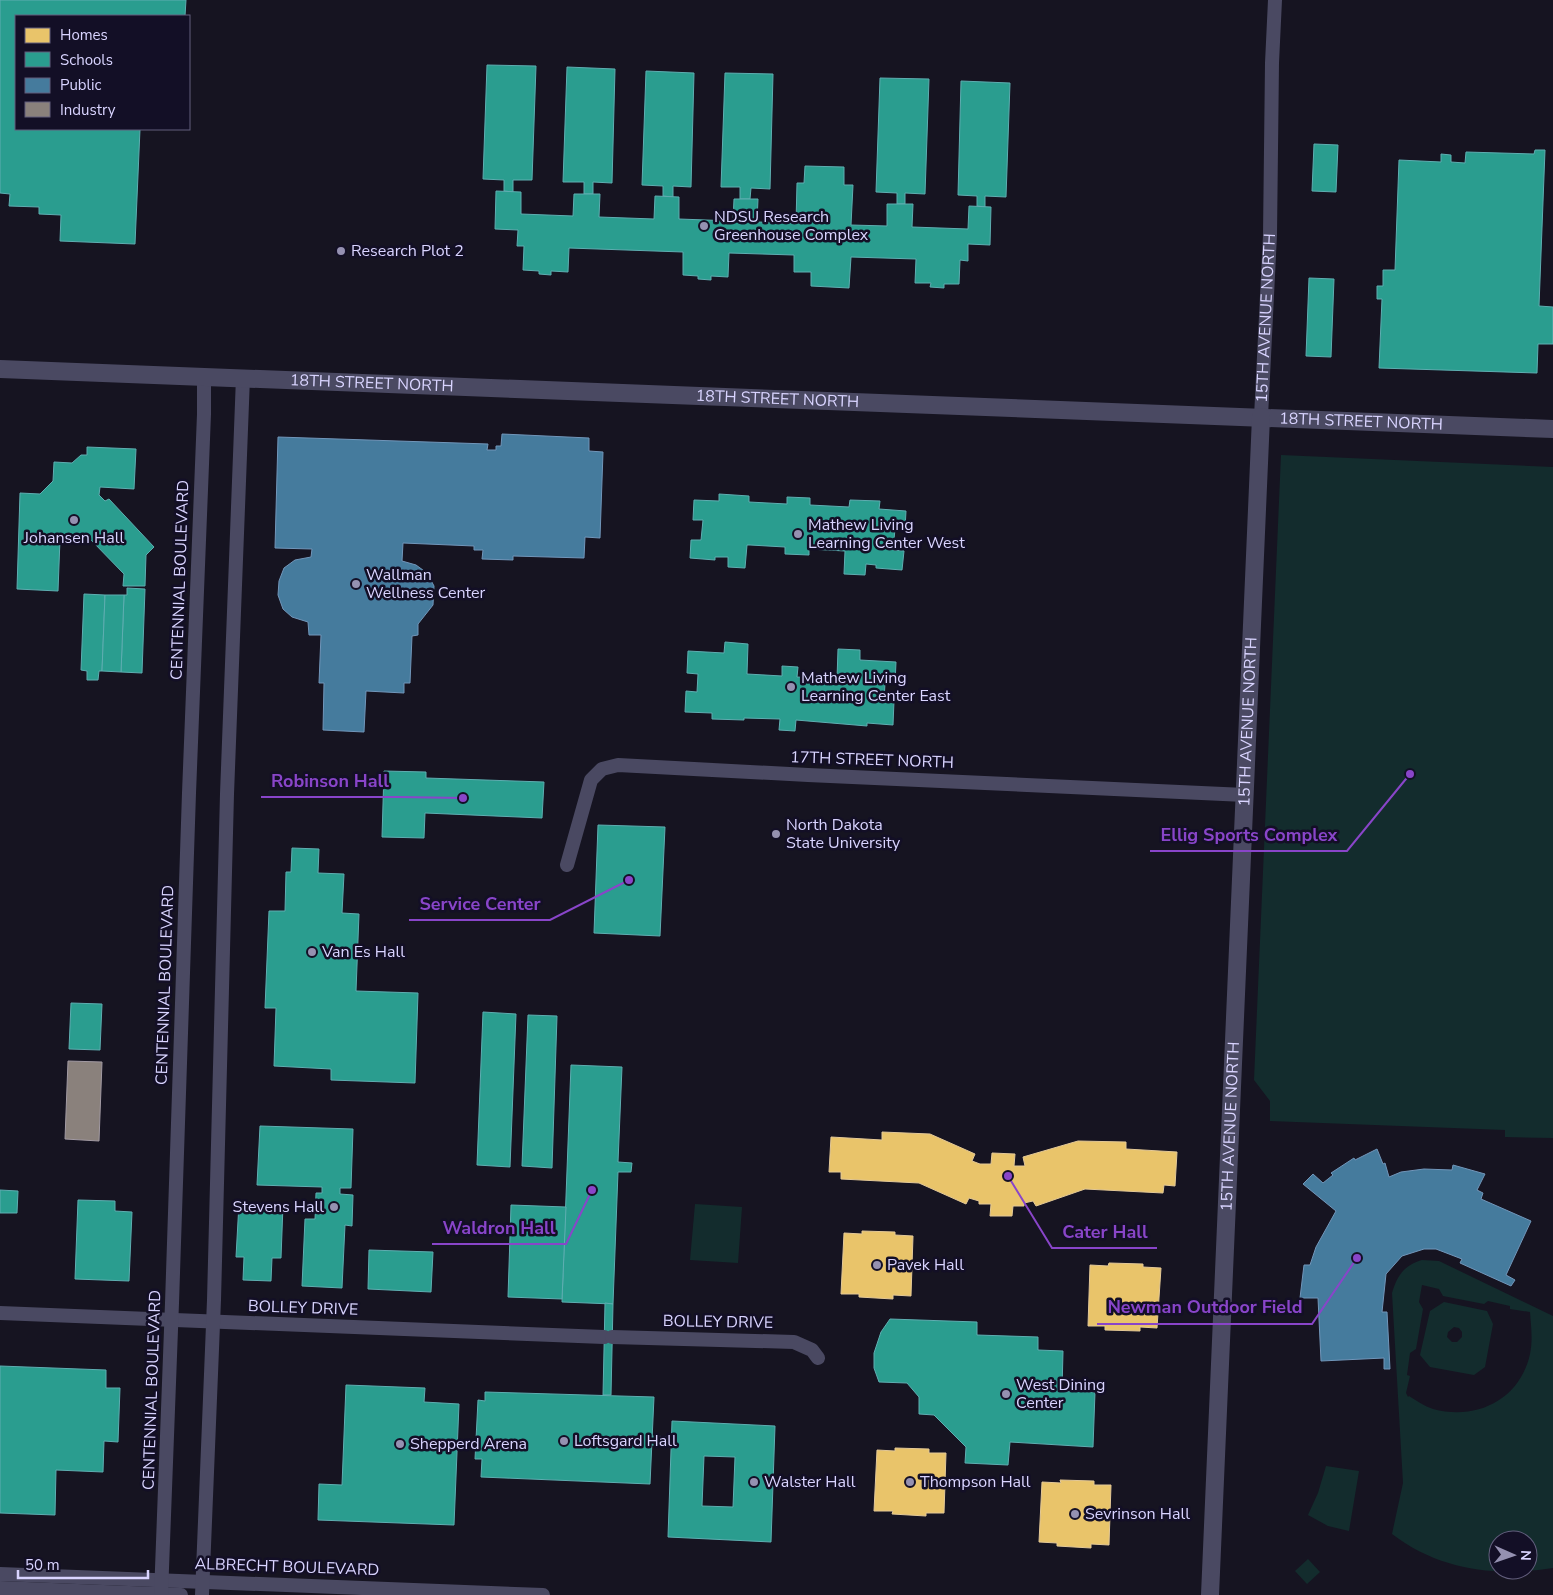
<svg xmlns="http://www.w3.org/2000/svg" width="1553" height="1595" font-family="'Nunito Sans',sans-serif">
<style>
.green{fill:#132c2d;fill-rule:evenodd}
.homes{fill:#e9c46a;stroke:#e4c997}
.schools{fill:#2a9d8f;stroke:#5eaeb1;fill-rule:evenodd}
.public{fill:#457b9d;stroke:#7196ba}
.industry{fill:#8a817c;stroke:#a29aa3}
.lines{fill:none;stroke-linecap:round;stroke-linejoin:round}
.minor{stroke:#4a4962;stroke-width:14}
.tertiary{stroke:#4a4962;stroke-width:18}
.poi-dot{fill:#9591b1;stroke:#130f26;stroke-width:2}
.labels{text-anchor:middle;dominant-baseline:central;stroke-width:5;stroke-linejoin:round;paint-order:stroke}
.poi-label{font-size:16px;fill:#d9d4ff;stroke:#130f26;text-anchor:start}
.street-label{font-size:16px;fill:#d9d4ff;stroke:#130f26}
.leader{fill:none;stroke:#8945c9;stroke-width:2}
.callout-dot{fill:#8945c9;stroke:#130f26;stroke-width:2}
.callout-label{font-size:18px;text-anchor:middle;font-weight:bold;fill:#8945c9;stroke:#130f26;stroke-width:5;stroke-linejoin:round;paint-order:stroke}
</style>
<rect width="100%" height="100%" fill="#161421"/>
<g class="green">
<polygon points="1281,455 1553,467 1553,1138 1505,1137 1505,1130 1270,1121 1270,1101 1254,1080"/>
<polygon points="695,1204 742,1207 738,1263 690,1260"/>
<path d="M 1422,1260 L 1439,1261 L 1553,1316 L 1553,1568 C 1495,1577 1439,1570 1392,1534 L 1403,1483 L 1392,1293 C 1397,1276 1404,1265 1422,1260 ZM 1422,1285 L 1439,1289 L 1443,1296 L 1484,1304 L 1488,1301 L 1510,1306 L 1510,1309 L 1530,1312 C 1531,1326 1533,1340 1530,1354 C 1520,1400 1476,1421 1433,1409 C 1424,1406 1417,1401 1409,1396 L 1408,1397 L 1406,1393 L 1410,1376 L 1407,1375 L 1410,1353 L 1416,1349 L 1423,1309 L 1419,1302 ZM 1498,1540 L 1528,1540 L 1528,1570 L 1498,1570 Z"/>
<path d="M 1444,1302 L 1487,1311 L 1493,1324 L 1485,1367 L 1474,1375 L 1430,1367 L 1420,1355 L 1430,1311 ZM 1454,1327 L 1459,1328 L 1462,1332 L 1462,1337 L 1457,1342 L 1452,1342 L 1447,1337 L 1448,1332 Z"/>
<polygon points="1326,1466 1359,1471 1349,1531 1328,1526 1308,1515 1318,1493"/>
<polygon points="1308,1559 1320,1572 1307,1584 1295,1571"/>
</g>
<g class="homes">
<polygon points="882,1132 930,1134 975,1154 972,1161 980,1164 991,1164 992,1153 1015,1154 1014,1166 1025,1166 1023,1157 1078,1141 1126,1142 1126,1149 1177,1152 1175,1186 1164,1185 1163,1193 1085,1189 1036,1206 1033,1201 1024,1203 1024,1206 1013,1206 1012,1216 990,1216 991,1204 979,1204 979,1201 969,1198 966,1204 919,1183 841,1179 841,1172 829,1172 831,1137 882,1140"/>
<polygon points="862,1231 895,1232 895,1235 913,1236 911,1296 893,1295 893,1299 859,1297 859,1294 841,1294 844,1233 862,1234"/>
<polygon points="1109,1263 1143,1264 1143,1267 1161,1268 1157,1328 1140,1327 1140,1331 1105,1330 1105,1326 1088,1326 1090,1265 1108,1266"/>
<polygon points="895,1448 929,1449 929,1453 946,1453 944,1513 926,1513 926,1516 892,1514 893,1511 874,1511 877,1450 895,1451"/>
<polygon points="1060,1480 1094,1481 1094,1485 1111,1485 1109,1545 1091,1544 1091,1548 1057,1546 1057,1543 1039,1542 1042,1482 1061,1483"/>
</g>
<g class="schools">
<polygon points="0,0 186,0 185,16 16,16 16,129 140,129 135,244 60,241 61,215 39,214 39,207 9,206 10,194 0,193"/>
<polygon points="487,65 536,66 532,180 513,180 513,192 504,191 504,180 483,179"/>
<polygon points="567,67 615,69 612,183 593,182 593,194 584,194 584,182 563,182"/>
<polygon points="646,71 694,73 691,187 673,186 673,197 663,196 663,186 642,185"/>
<polygon points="725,73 773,74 770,189 751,188 750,199 740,199 740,187 721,187"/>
<polygon points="880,78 929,79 925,194 905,193 905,204 897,204 897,193 876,192"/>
<polygon points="961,81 1010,83 1006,197 985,196 985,207 977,206 977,196 958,195"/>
<polygon points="1314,144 1338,145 1336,192 1312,191"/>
<polygon points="1535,150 1545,150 1539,306 1553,307 1553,344 1538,344 1537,373 1379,368 1382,299 1377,299 1377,286 1383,286 1383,270 1395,270 1399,160 1441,162 1441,154 1451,155 1451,162 1465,163 1466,152 1534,154"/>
<polygon points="805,166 844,167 844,185 853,185 851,225 887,226 887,204 913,204 912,227 968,229 969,206 991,207 990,245 968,244 968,261 960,260 959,284 944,284 944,288 930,287 931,283 915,283 916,259 851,257 849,288 811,286 811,272 794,272 794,255 729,253 728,277 711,276 711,280 698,279 698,276 683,275 683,252 569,248 568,272 551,271 551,275 539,274 539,271 523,270 524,246 517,246 518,230 495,229 496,191 521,192 521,214 573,216 574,194 600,194 599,217 654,219 655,196 679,197 679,219 733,221 734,199 758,199 757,222 796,223 797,183 804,183"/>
<polygon points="1309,278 1334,279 1331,357 1306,356"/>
<polygon points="87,447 136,449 134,489 100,487 99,495 105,501 109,499 154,547 146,555 145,586 123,586 124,574 91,540 60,539 58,591 17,589 20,493 40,494 53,481 54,462 72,463 81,455 87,455"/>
<polygon points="719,494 749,496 749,502 787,504 787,497 810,498 810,505 849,507 850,500 880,501 879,509 906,511 905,529 895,529 893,550 904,551 902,570 876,568 876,565 866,564 865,575 844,574 845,551 809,549 809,555 785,554 785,547 750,545 747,545 745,568 728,567 728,557 715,557 715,560 690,558 691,540 701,540 703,520 693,520 694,500 719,501"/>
<polygon points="127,588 145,589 142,673 121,672 124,595 127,595"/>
<polygon points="84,594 105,595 102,671 99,671 98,680 87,680 87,671 81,670"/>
<polygon points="105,595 124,595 121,672 102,671"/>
<polygon points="725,642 748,644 747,674 782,676 782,666 798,667 797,677 837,679 838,649 860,650 860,660 896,662 895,684 885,683 884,701 894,701 893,725 867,723 867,726 796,720 795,731 779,730 780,719 744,718 744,720 712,719 712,713 685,712 686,691 697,692 698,674 687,673 688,651 724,653"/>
<polygon points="384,771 426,772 426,778 544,782 542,818 425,813 424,838 382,837"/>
<polygon points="598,825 665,827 660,936 594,933"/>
<polygon points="292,848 319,849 318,873 344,874 342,913 359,914 356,991 418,993 415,1083 331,1080 331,1069 274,1066 276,1008 265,1008 269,911 285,911 286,872 291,872"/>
<polygon points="71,1003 102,1004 100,1050 69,1049"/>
<polygon points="483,1012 516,1014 510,1167 477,1165"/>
<polygon points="528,1015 557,1016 552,1168 522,1166"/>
<polygon points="571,1065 622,1067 618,1162 632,1163 631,1172 618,1172 613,1304 562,1302"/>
<polygon points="260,1126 353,1129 351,1188 340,1188 340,1194 353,1195 352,1226 345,1225 342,1288 302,1286 305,1219 315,1219 316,1193 322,1193 322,1187 257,1185"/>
<polygon points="0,1190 18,1191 17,1213 0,1213"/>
<polygon points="78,1200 115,1201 115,1211 132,1212 129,1281 75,1279"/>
<polygon points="239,1203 283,1205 281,1258 272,1258 271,1281 243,1280 244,1257 236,1257"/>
<polygon points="511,1205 566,1207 562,1299 508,1297"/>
<polygon points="369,1250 433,1252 431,1292 368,1289"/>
<polygon points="605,1303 613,1304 611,1395 603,1395"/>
<polygon points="890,1319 977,1322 977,1335 1038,1337 1038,1350 1063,1351 1062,1391 1095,1392 1093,1447 1010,1442 1008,1465 965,1463 966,1447 934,1415 919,1414 919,1397 907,1383 879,1382 874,1368 874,1353 881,1332"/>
<polygon points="0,1366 106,1370 106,1388 120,1388 118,1442 104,1441 103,1472 56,1470 55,1515 0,1513"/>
<polygon points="346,1385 425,1388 424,1402 459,1404 454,1525 318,1520 319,1484 342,1485"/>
<polygon points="485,1392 654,1397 650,1484 481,1477 482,1459 475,1459 478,1400 485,1401"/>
<path d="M 672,1421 L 775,1426 L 771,1542 L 668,1537 ZM 704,1456 L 735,1457 L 733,1507 L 702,1506 Z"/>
<polygon points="652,1436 671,1437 671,1446 651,1445"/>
</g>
<g class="public">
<polygon points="502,434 589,438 589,451 603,452 600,538 585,537 584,558 513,556 513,560 482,559 483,550 474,550 474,546 403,543 402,561 416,565 427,573 434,586 433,605 418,624 418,635 412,636 410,683 404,683 404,693 366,691 364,732 323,730 324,683 319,683 321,635 309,635 308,622 292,617 283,609 278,595 279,581 284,568 295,560 311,557 312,549 275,548 278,437 488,444 487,450 496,450 496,446 501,446"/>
<polygon points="1377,1149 1383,1164 1385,1163 1389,1177 1401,1172 1424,1169 1452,1170 1453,1165 1485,1174 1477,1190 1483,1193 1481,1199 1531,1221 1506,1275 1515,1280 1511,1286 1460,1263 1462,1259 1436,1249 1424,1249 1402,1256 1386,1274 1382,1312 1387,1312 1390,1369 1384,1369 1384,1358 1321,1361 1318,1298 1300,1298 1304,1265 1310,1265 1316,1247 1336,1211 1303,1184 1313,1174 1323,1183 1333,1175 1331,1173 1354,1158 1355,1160"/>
</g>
<polygon class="industry" points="68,1061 102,1062 99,1141 65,1139"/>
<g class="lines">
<g class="minor">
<path id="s1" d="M 1261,417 L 1270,235 L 1272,63 L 1275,0"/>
<polyline points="567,865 591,780 602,769 618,765 808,775 1245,795"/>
<polyline points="0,1313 604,1337"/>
<polyline points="612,1337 794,1342 812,1350 818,1358"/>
<polyline points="0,1574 543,1595"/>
<polyline points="0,1588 181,1595"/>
<polyline points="161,1595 172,1303 189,793 204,414 204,376"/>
<polyline points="202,1595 214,1300 227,794 243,377"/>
</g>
<g class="tertiary">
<path id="s2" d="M 0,369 L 1553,429"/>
<path id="s3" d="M 1210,1595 L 1261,417"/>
</g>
</g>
<g class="poi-dot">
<circle cx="704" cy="226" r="5"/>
<circle cx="341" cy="251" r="5"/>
<circle cx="74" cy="520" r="5"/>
<circle cx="798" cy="534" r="5"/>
<circle cx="356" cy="584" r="5"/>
<circle cx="791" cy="687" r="5"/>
<circle cx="776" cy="834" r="5"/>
<circle cx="312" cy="952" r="5"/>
<circle cx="334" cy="1207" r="5"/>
<circle cx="877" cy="1265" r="5"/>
<circle cx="1006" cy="1394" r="5"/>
<circle cx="564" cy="1441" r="5"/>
<circle cx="400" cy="1444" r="5"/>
<circle cx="754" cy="1482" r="5"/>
<circle cx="910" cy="1482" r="5"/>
<circle cx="1075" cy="1514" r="5"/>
</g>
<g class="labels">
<g class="poi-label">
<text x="714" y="217">NDSU Research<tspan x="714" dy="18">Greenhouse Complex</tspan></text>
<text x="351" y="251">Research Plot 2</text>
<text x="808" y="525">Mathew Living<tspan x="808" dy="18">Learning Center West</tspan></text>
<text x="74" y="538" text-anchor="middle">Johansen Hall</text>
<text x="366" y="575">Wallman<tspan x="366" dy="18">Wellness Center</tspan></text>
<text x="801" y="678">Mathew Living<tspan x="801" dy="18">Learning Center East</tspan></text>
<text x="786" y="825">North Dakota<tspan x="786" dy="18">State University</tspan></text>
<text x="322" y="952">Van Es Hall</text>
<text x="324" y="1207" text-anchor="end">Stevens Hall</text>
<text x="887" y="1265">Pavek Hall</text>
<text x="1016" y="1385">West Dining<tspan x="1016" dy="18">Center</tspan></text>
<text x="574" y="1441">Loftsgard Hall</text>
<text x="410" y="1444">Shepperd Arena</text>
<text x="764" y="1482">Walster Hall</text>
<text x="920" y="1482">Thompson Hall</text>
<text x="1085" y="1514">Sevrinson Hall</text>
</g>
<g class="street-label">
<text stroke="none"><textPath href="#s1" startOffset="99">15TH AVENUE NORTH</textPath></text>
<text stroke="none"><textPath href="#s2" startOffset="372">18TH STREET NORTH</textPath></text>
<text stroke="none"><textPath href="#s2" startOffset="778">18TH STREET NORTH</textPath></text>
<text stroke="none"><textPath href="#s2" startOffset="1362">18TH STREET NORTH</textPath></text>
<text transform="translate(180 580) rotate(-88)">CENTENNIAL BOULEVARD</text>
<text stroke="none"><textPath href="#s3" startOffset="874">15TH AVENUE NORTH</textPath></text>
<text transform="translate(872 760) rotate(2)">17TH STREET NORTH</text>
<text transform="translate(165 985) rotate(-88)">CENTENNIAL BOULEVARD</text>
<text stroke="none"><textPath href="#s3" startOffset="469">15TH AVENUE NORTH</textPath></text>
<text transform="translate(303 1308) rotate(2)">BOLLEY DRIVE</text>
<text transform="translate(718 1322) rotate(1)">BOLLEY DRIVE</text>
<text transform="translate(152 1390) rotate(-88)">CENTENNIAL BOULEVARD</text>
<text transform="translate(287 1567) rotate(2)">ALBRECHT BOULEVARD</text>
</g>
</g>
<path class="leader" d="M463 798L399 797H261M1410 774L1347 851H1150M629 880L550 920H409M592 1190L566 1244H432M1008 1176L1052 1248H1157M1357 1258L1312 1324H1097"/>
<g class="callout-dot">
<circle cx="463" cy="798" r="5"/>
<circle cx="1410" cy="774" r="5"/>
<circle cx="629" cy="880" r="5"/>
<circle cx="592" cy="1190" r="5"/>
<circle cx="1008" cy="1176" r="5"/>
<circle cx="1357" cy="1258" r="5"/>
</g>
<g class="callout-label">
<text x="330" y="787">Robinson Hall</text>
<text x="1249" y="841">Ellig Sports Complex</text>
<text x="480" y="910">Service Center</text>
<text x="499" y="1234">Waldron Hall</text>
<text x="1105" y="1238">Cater Hall</text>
<text x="1205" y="1313">Newman Outdoor Field</text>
</g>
<rect x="15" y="15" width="175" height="115" fill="#130f26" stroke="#625e7d"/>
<rect x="25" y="28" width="25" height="15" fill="#e9c46a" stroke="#625e7d"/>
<text x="60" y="40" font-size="15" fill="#d9d4ff">Homes</text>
<rect x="25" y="52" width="25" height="15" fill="#2a9d8f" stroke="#625e7d"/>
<text x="60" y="65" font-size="15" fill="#d9d4ff">Schools</text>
<rect x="25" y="78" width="25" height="15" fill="#457b9d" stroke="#625e7d"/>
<text x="60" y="90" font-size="15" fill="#d9d4ff">Public</text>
<rect x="25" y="102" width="25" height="15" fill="#8a817c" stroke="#625e7d"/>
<text x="60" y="115" font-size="15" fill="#d9d4ff">Industry</text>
<g transform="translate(1513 1555) rotate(92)"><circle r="24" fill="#130f26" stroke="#625e7d"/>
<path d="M0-4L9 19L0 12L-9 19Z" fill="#9591b1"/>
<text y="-8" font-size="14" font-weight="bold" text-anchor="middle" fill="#d9d4ff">N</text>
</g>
<path d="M18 1570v8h130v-8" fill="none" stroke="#d9d4ff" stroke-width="2.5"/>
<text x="25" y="1570" font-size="15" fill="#d9d4ff" stroke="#130f26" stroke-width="4" paint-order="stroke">50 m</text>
</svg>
